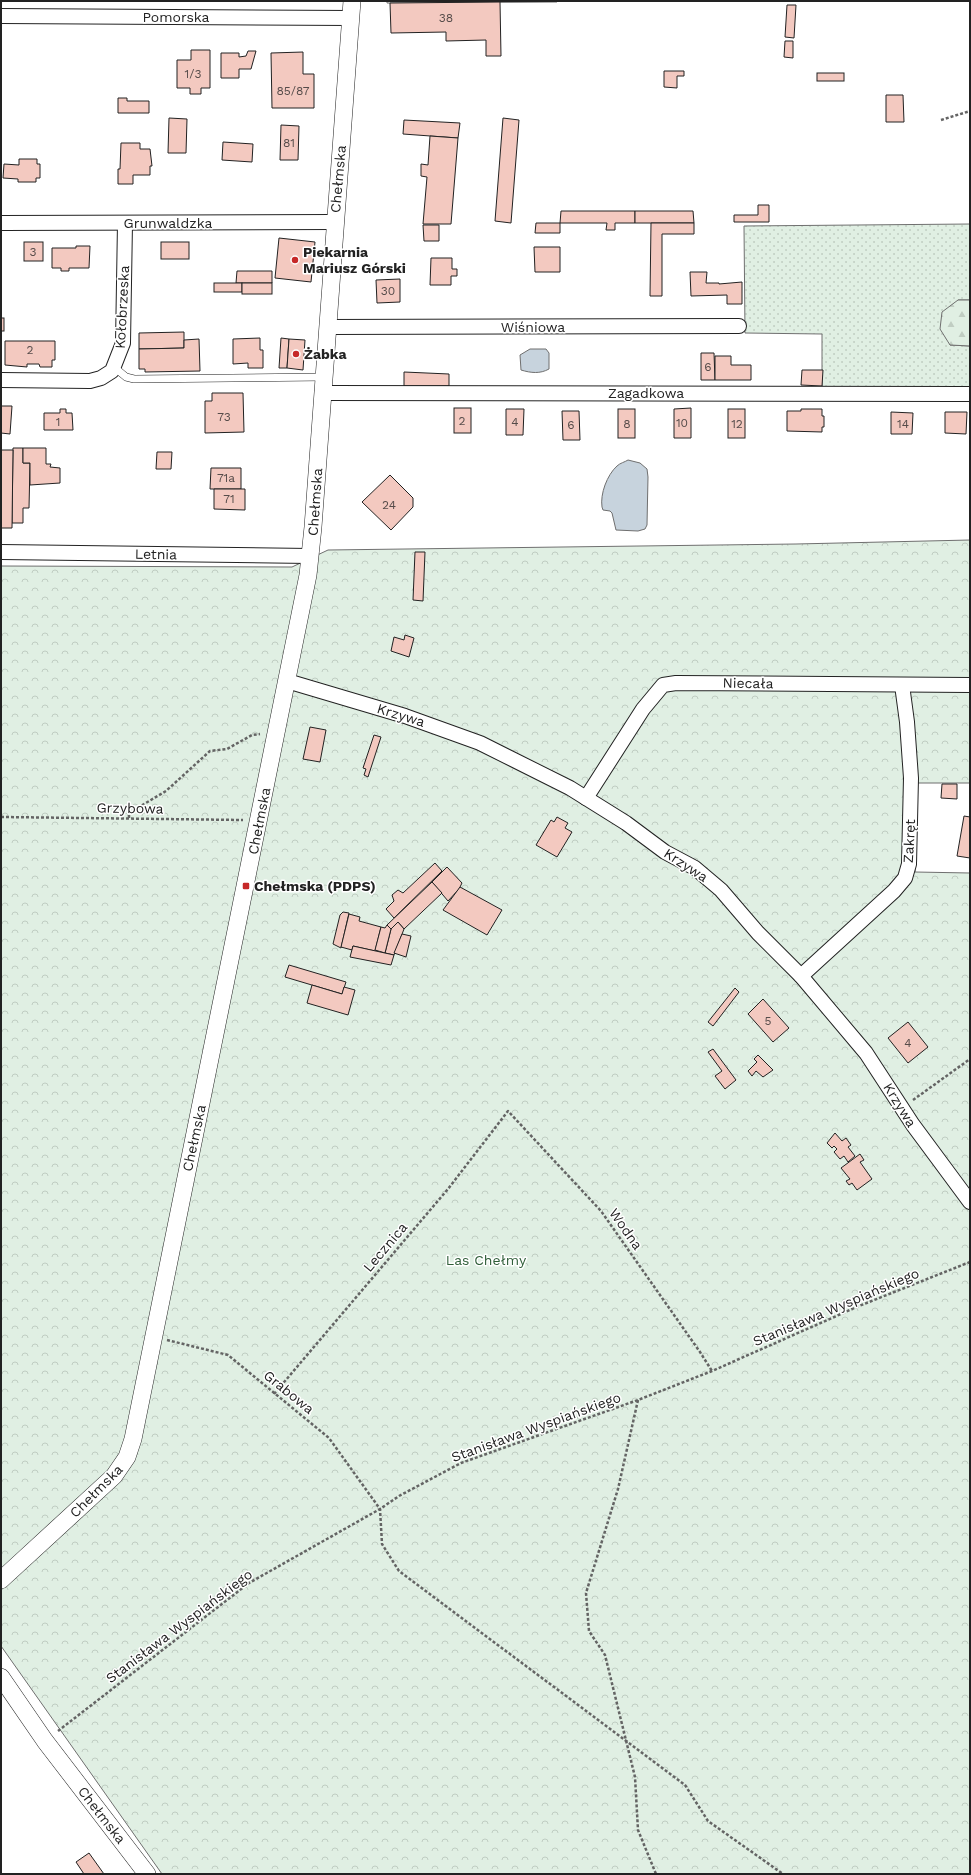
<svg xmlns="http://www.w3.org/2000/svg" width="971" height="1875" font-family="'Work Sans',sans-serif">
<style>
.grass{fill:url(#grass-dots);stroke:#6f6f6f}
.forest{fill:url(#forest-firs);stroke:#6f6f6f}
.park{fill:url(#park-crowns);stroke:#6f6f6f}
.parking{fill:#ededed;stroke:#6f6f6f}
.water{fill:#c7d3dd;stroke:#6f6f6f}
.building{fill:#f3c9c0;stroke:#222}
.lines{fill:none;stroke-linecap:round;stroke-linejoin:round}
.service-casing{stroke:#222;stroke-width:8}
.minor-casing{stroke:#222;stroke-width:16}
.tertiary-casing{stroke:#222;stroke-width:18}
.path{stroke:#646464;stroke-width:2.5;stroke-dasharray:3 2;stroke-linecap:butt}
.service{stroke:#fff;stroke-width:7}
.minor{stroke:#fff;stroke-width:14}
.tertiary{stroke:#fff;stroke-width:17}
.poi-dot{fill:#c62828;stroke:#fff;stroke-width:1.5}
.labels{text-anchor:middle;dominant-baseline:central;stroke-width:3;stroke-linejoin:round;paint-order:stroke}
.number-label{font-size:12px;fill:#564c4a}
.street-label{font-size:14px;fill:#222;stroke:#fff}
.poi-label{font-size:14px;font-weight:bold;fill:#222;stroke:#fff;text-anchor:start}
.park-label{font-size:14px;fill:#2f5e38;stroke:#fff}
</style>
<defs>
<pattern id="grass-dots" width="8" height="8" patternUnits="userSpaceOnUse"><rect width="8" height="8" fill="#e0efe3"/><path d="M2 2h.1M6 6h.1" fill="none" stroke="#c0cdc2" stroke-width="1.8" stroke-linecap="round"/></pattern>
<pattern id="forest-firs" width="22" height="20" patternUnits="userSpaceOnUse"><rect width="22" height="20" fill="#e0efe3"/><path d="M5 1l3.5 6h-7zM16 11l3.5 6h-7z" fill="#c0cdc2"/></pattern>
<pattern id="park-crowns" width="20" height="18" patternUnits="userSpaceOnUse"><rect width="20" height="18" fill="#e0efe3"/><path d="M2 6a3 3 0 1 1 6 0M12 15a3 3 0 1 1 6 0" fill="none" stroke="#c0cdc2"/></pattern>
</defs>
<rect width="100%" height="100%" fill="#fff"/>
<polygon class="grass" points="970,224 970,300 958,300 950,345 970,346 970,387 822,389 822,334 745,333 744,226"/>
<polygon class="forest" points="958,300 970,300 970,346 950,345 940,329 942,312"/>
<polygon class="park" points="970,540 970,783 916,783 915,872 970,873 970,1874 162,1874 1,1646 1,566 292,567 328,550 796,544"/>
<polygon class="parking" points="387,1 557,1 557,2 390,3 387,3"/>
<g class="water">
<path d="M 530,349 L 546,349 L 549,353 L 549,369 C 540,374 531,373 521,370 L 520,355 Z"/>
<path d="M 628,460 L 640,463 L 647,469 L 648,477 L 647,525 L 645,529 L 638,531 L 616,530 L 612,513 L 610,511 L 603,510 L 602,507 C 600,494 607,475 617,466 C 620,463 625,462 628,460 Z"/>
</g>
<g class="building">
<polygon points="500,2 501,56 486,56 486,40 446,41 446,32 391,33 390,3"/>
<polygon points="787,5 796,5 794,38 785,37"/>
<polygon points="785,41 793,41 793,58 784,57"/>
<polygon points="191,50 210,50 210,88 201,88 201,94 190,94 190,88 177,88 177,60 191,60"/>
<polygon points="248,51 256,51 251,69 239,69 239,78 221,78 221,53 239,53 239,57 246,56"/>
<polygon points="303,52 303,74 314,74 314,108 272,108 271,53"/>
<polygon points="664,71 684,71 684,76 677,76 677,88 664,87"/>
<rect x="817" y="73" width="27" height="8"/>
<polygon points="886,95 903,95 904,122 886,122"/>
<polygon points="118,98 127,98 127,101 149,101 149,113 118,113"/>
<polygon points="169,118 187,119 186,153 168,153"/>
<polygon points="503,118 519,120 511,223 495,221"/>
<polygon points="404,120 460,123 458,138 403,134"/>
<polygon points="281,125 299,126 298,160 280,160"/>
<polygon points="430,136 458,138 451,224 423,224 427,177 421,176 421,164 428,165"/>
<polygon points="223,142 253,144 252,162 222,160"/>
<polygon points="121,143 140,143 140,149 150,149 152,166 150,166 150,175 133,175 133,184 118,184 118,169 120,169"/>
<polygon points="19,159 37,159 37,164 40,164 40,178 36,178 36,182 18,182 18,179 3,178 4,164 19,165"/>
<polygon points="758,205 769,205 769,222 734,222 734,215 758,215"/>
<polygon points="561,211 635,211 635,223 615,223 615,230 606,230 607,223 560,223"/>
<polygon points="635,211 693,211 694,223 635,223"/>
<polygon points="536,223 560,223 560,233 535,233"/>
<polygon points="651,223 694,223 694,234 662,234 662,296 650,296"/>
<polygon points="423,225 439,225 439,241 424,241"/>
<polygon points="279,238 315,242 311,282 275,278"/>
<rect x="24" y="242" width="19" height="19"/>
<rect x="161" y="242" width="28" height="17"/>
<polygon points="76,246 90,246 89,268 69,268 69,271 61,271 61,268 52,268 52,248 76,248"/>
<polygon points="534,247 560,247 560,272 535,272"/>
<polygon points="431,258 452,258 452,269 457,269 457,276 451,276 451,285 430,285"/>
<polygon points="237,271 272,271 272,283 236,283"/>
<polygon points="690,272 707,272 706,283 719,283 719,284 742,282 742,304 727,304 727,295 691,296"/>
<polygon points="400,279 400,302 377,303 376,280"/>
<rect x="214" y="283" width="28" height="9"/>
<rect x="242" y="283" width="30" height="11"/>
<rect x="1" y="318" width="3" height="13"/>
<polygon points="184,332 184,348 139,349 139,333"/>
<polygon points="260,338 260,350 263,350 263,368 248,368 248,363 233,364 233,339"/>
<polygon points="281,338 289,339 287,368 279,368"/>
<polygon points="199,339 200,371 145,372 145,369 139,369 139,349 184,348 184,340"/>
<polygon points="289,339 305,340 303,370 287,368"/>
<polygon points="5,341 55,341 55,360 52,360 52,367 40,367 39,364 27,364 27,367 5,365"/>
<polygon points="701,353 714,353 715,380 701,380"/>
<polygon points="715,356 731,356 731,365 751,365 751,380 715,380"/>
<polygon points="802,370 823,370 822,386 801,385"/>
<polygon points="404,372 449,374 449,386 404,386"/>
<polygon points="212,393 243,393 244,432 205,433 205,401 212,401"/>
<polygon points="1,406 12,406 10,434 1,433"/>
<rect x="454" y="408" width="17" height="25"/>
<polygon points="691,408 691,438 674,438 674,409"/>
<polygon points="60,409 66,409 66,413 72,413 73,430 44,430 44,413 60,413"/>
<polygon points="506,409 524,409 523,435 506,435"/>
<rect x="618" y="409" width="17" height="29"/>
<rect x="728" y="409" width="17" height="29"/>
<polygon points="801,409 822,409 822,416 824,416 824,427 822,427 822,432 787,431 787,411 801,411"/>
<polygon points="562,411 579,411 580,440 563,440"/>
<polygon points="891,412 913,413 912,434 891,434"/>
<polygon points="945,412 967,412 966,434 945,433"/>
<polygon points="13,448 23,448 23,463 30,463 29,508 23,508 23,523 12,523"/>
<polygon points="23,448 46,448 46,464 51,464 50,467 60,468 60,483 30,485 30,463 23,463"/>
<polygon points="1,450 13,450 12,528 1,528"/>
<polygon points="157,452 172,452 171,469 156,469"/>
<polygon points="211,468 241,468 241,489 210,489"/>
<polygon points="390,475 413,498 413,507 391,530 362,502"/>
<polygon points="214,489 245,489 245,510 214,509"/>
<polygon points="415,552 425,552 423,601 413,600"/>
<polygon points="405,635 414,638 409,657 391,651 394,637 404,640"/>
<polygon points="310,727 326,730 320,762 303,759"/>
<polygon points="374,735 381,737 368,777 364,775 366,769 363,768"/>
<polygon points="942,784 957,784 957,799 941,798"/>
<polygon points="964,816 970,817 970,858 957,856"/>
<polygon points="557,817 568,823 565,828 572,832 557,857 536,845 551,820 554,822"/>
<polygon points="435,863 442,871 394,918 386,909 394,901 392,895 398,890 403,893"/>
<polygon points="447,867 462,883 459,889 448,901 432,882"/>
<polygon points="432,882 442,893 404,929 398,922 391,929 387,925"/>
<polygon points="460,887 502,910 487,935 443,910"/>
<polygon points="343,912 349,913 341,948 333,944 340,915"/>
<polygon points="349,914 360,917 359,921 381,927 375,951 353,946 352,950 341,947"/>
<polygon points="398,922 404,929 394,955 385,953 391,929"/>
<polygon points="387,925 391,929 385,953 375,950 381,927 385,928"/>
<polygon points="402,934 411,936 406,957 394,953"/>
<polygon points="353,946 394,955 391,965 350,957"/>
<polygon points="289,965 346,982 342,994 285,977"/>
<polygon points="312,985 342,994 344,987 355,990 348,1015 307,1003"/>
<polygon points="735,988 739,992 713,1026 708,1022"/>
<polygon points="763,999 789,1028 773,1042 748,1014"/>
<polygon points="908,1022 928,1047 908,1063 888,1038"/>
<polygon points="713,1049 736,1080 725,1089 715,1076 722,1071 708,1052"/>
<polygon points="758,1055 773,1070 763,1077 756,1071 752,1076 748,1071 757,1062 754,1059"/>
<polygon points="835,1133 842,1141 846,1138 851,1145 848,1147 855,1156 848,1162 844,1156 840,1159 834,1152 837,1149 834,1146 832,1148 827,1143"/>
<polygon points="860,1154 864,1160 860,1162 872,1179 857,1190 852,1183 849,1185 846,1181 850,1179 841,1168"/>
<polygon points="89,1853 104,1874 84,1874 76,1862"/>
</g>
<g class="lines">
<g class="service-casing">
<polyline id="service" points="114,367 126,377 134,379 323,377"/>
</g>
<g class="minor-casing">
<g id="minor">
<polyline points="1,16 351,18"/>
<polyline points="1,223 335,222"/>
<polyline points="327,327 739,326"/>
<polyline points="1,380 90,381 101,378 112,371 123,343 125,223"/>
<polyline points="322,393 970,394"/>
<polyline points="1,552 310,556"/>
<polyline points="287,681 405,716 480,743 570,788 626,823 665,852 695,868 721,890 758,933 801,976 866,1053 913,1125 970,1202"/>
<polyline points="586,798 643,709 663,685 676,683 970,685"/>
<polyline points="801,976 894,891 905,878 909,864 911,778 907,722 902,685"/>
</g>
</g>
<g class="tertiary-casing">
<g id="tertiary">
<polyline points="1,1580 114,1476 127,1457 133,1439 308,575 313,527 352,1"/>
<polyline points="1,1677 45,1741 147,1874"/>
</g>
</g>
<g class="path">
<polyline points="941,120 970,111"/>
<polyline points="1,817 243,820"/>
<polyline points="129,818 129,813 166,791 210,751 227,749 252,735 260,734"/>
<polyline points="913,1100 970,1059"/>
<polyline points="167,1340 228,1355 329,1438 380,1509 382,1544 399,1571 685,1785 708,1821 783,1874"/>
<polyline points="274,1394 448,1189 508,1111 601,1211 700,1352 712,1371"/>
<polyline points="638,1400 618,1489 586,1593 589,1631 605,1655 635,1777 638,1830 656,1874"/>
<polyline points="58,1731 249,1583 380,1509 399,1496 461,1463 638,1400 712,1371 859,1306 970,1262"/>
</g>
<use href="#service" class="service"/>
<use href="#minor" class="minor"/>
<use href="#tertiary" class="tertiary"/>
</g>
<g class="poi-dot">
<circle cx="295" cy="260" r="4"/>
<circle cx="296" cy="354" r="4"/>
<rect x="242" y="882" width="8" height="8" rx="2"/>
</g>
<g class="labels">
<g class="number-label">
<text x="446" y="18">38</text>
<text x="193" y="74">1/3</text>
<text x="293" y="91">85/87</text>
<text x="289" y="143">81</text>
<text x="33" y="252">3</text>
<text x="388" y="291">30</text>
<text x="30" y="350">2</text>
<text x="708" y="367">6</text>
<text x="224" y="417">73</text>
<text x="462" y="421">2</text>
<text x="58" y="422">1</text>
<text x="515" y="422">4</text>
<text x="682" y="423">10</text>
<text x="627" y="424">8</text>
<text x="737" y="424">12</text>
<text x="903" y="424">14</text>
<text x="571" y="425">6</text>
<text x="226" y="478">71a</text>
<text x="229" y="499">71</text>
<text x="389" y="505">24</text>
<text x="768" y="1021">5</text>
<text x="908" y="1043">4</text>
</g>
<g class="street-label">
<text x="176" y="17">Pomorska</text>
<text transform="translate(338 179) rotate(-85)">Chełmska</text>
<text x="168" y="223">Grunwaldzka</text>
<text transform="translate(122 307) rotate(-87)">Kołobrzeska</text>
<text x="533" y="327">Wiśniowa</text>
<text x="646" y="393">Zagadkowa</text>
<text transform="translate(315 502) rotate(-86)">Chełmska</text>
<text transform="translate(156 554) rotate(1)">Letnia</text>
<text transform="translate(748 683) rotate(1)">Niecała</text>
<text transform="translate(401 715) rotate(17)">Krzywa</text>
<text transform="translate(130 808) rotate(1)">Grzybowa</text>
<text transform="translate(259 821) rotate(-79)">Chełmska</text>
<text transform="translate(909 841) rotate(-87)">Zakręt</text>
<text transform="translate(686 865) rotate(33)">Krzywa</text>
<text transform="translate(900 1105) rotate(58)">Krzywa</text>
<text transform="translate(194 1138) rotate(-78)">Chełmska</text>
<text transform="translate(626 1229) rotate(55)">Wodna</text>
<text transform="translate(385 1247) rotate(-50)">Lecznica</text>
<text transform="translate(836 1307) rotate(-23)">Stanisława Wyspiańskiego</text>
<text transform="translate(289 1392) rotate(39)">Grabowa</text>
<text transform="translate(536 1427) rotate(-20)">Stanisława Wyspiańskiego</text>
<text transform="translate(96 1491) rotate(-45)">Chełmska</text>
<text transform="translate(179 1626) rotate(-37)">Stanisława Wyspiańskiego</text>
<text transform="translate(102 1815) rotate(52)">Chełmska</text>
</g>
<g class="poi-label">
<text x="303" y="252">Piekarnia<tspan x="303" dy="16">Mariusz Górski</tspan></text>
<text x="304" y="354">Żabka</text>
<text x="254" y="886">Chełmska (PDPS)</text>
</g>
<g class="park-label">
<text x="486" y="1260">Las Chełmy</text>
</g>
</g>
<rect width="971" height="1875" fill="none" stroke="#222222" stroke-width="4"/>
</svg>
